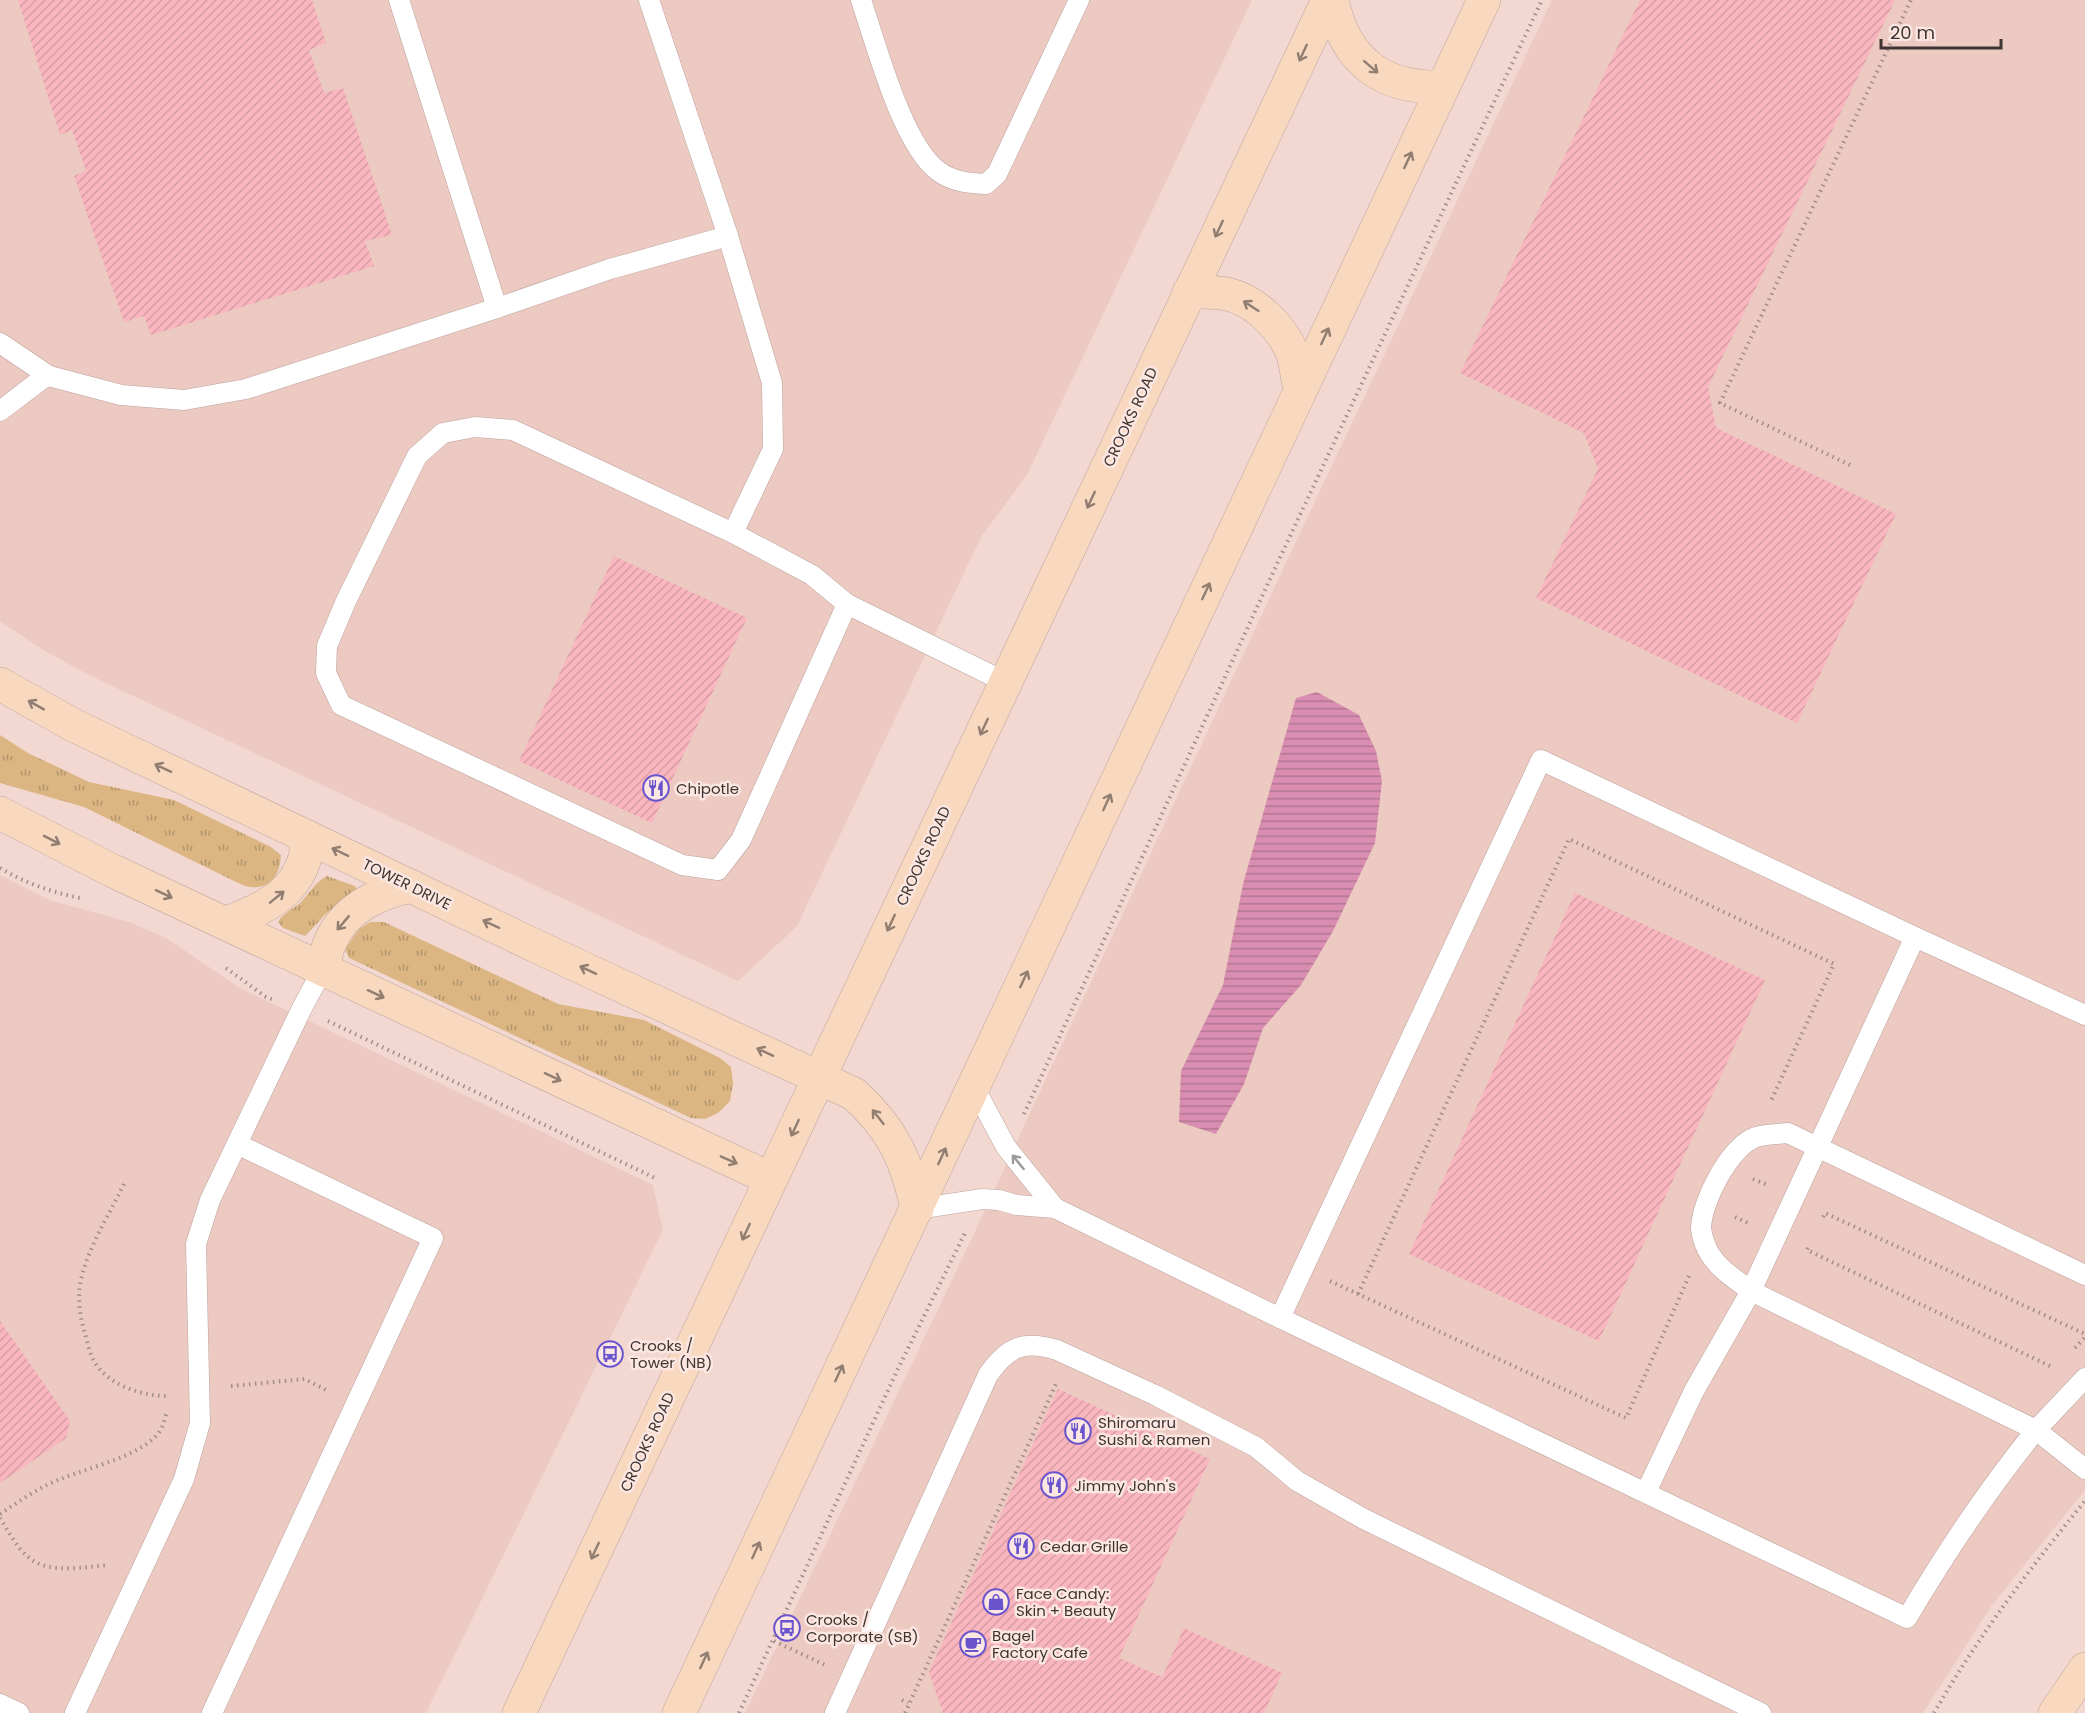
<svg xmlns="http://www.w3.org/2000/svg" width="2085" height="1713" font-family="Poppins,sans-serif">
<style>
.built{fill:#ecc9c1}
.grass{fill:url(#grass-tufts)}
.water{fill:url(#water-rules)}
.building{fill:url(#building-hatch)}
.lines{fill:none;stroke-linecap:round;stroke-linejoin:round}
.lane-casing{stroke:#bda39e;stroke-width:21}
.secondary-casing{stroke:#bda39e;stroke-width:34}
.path{stroke:#a18e89;stroke-width:4;stroke-dasharray:1.5 4.5;stroke-linecap:butt}
.lane{stroke:#fff;stroke-width:20}
.secondary{stroke:#f8d9bf;stroke-width:33}
.oneway{stroke:#927e71}
.oneway2{stroke:#9e9a98}
.labels{text-anchor:middle;dominant-baseline:central;stroke-width:5;stroke-linejoin:round;paint-order:stroke}
.street-label{font-size:15px;fill:#3e3431;stroke:#fce6e1}
.poi-label{font-size:15px;fill:#3e3431;stroke:#fce6e1;text-anchor:start}
</style>
<defs>
<pattern id="grass-tufts" width="24" height="20" patternUnits="userSpaceOnUse" patternTransform="scale(1.5)"><rect width="24" height="20" fill="#dbb683"/><path d="M3 7l-1-3M5 7V3M7 7l1-3M15 17l-1-3M17 17v-4M19 17l1-3" fill="none" stroke="#b3956c"/></pattern>
<pattern id="water-rules" width="6" height="5" patternUnits="userSpaceOnUse" patternTransform="scale(1.5)"><rect width="6" height="5" fill="#d98eb1"/><path d="M0 2.5h6" fill="none" stroke="#b17591"/></pattern>
<pattern id="building-hatch" width="6" height="6" patternUnits="userSpaceOnUse" patternTransform="scale(1.5)"><rect width="6" height="6" fill="#fab6be"/><path d="M-1 1l2-2M0 6l6-6M5 7l2-2" fill="none" stroke="#d79da4"/></pattern>
</defs>
<rect width="100%" height="100%" fill="#f3d8d2"/>
<g class="built">
<polygon points="0,0 1252,0 1027,475 981,537 797,926 738,981 89,675 45,651 0,621"/>
<polygon points="1552,0 2085,0 2085,1490 1992,1605 1923,1713 745,1713 972,1238 1283,569"/>
<polygon points="0,875 49,900 129,922 166,938 240,988 653,1185 663,1230 426,1713 0,1713"/>
</g>
<g class="grass">
<path d="M 0,735 L 28,753 L 89,782 L 174,800 L 271,847 L 281,855 C 280,873 272,889 251,887 C 245,887 237,882 232,880 L 84,807 L 0,783 Z"/>
<path d="M 327,876 L 355,886 L 358,892 C 351,900 341,901 333,908 C 322,916 315,927 305,936 L 283,928 L 278,922 C 283,913 292,910 300,903 C 309,894 315,882 327,876 Z"/>
<polygon points="370,922 384,922 558,1004 644,1020 720,1058 731,1067 733,1083 730,1101 718,1113 705,1119 691,1118 349,958 345,949 359,929"/>
</g>
<polygon class="water" points="1317,692 1359,715 1376,751 1382,781 1375,843 1333,931 1301,985 1263,1028 1244,1084 1216,1134 1179,1122 1181,1071 1223,985 1243,884 1296,698"/>
<g class="building">
<polygon points="18,0 312,0 326,43 309,50 324,93 343,88 392,235 365,241 374,266 151,335 144,316 124,322 74,176 86,171 72,130 60,135"/>
<polygon points="1640,0 1895,0 1708,387 1716,428 1896,514 1797,723 1536,598 1598,469 1584,433 1460,373"/>
<polygon points="614,556 747,618 652,823 519,761"/>
<polygon points="1575,893 1765,980 1599,1341 1409,1254"/>
<polygon points="0,1321 70,1421 66,1438 0,1483"/>
<polygon points="1058,1389 1210,1459 1119,1658 1162,1677 1184,1628 1282,1673 1264,1713 943,1713 929,1672"/>
</g>
<g class="lines">
<g class="lane-casing">
<g id="lane">
<polyline points="399,0 497,308"/>
<path d="M 861,0 C 876,44 902,144 938,171 C 953,182 968,183 986,184 L 997,174 L 1079,0"/>
<polyline points="728,236 772,383 773,449 733,533"/>
<polyline points="0,343 49,376"/>
<polyline points="0,411 42,379 49,376 121,395 184,400 246,389 497,308 610,269 728,236 649,0"/>
<polyline points="847,604 741,840 718,870 682,865 341,705 326,673 327,646 346,601 417,456 443,433 475,427 513,430 733,533 812,575 847,604 1005,682"/>
<polyline points="1915,937 2085,1015"/>
<polyline points="974,1087 1006,1147 1055,1208"/>
<path d="M 917,1209 L 982,1199 L 999,1200 L 1017,1205 L 1055,1208 L 1280,1318 L 1907,1618 C 1946,1552 1988,1489 2036,1430 L 2085,1469"/>
<path d="M 2085,1275 L 1788,1133 C 1778,1134 1766,1134 1756,1137 C 1730,1146 1701,1202 1701,1229 C 1702,1236 1705,1245 1708,1251 C 1718,1269 1735,1279 1751,1291 L 2036,1430 L 2085,1378"/>
<polyline points="1280,1318 1541,760 1915,937 1751,1291 1694,1391 1646,1492"/>
<polyline points="0,1704 19,1713"/>
<polyline points="75,1713 184,1479 200,1423 196,1244 210,1200 302,1008 323,969"/>
<polyline points="212,1713 433,1238 237,1144"/>
<path d="M 835,1713 L 988,1375 C 1008,1346 1024,1340 1057,1350 L 1155,1395 L 1256,1447 L 1297,1481 L 1364,1519 L 1761,1713"/>
</g>
</g>
<g class="secondary-casing">
<g id="secondary">
<path d="M 1332,0 C 1345,61 1382,89 1443,87"/>
<path d="M 1189,292 C 1201,292 1214,291 1227,294 C 1254,300 1281,326 1292,352 C 1296,363 1297,377 1300,389"/>
<path d="M 0,684 L 73,725 L 544,950 L 854,1094 C 892,1128 907,1160 917,1209"/>
<polyline points="0,813 111,870 771,1179"/>
<path d="M 226,923 C 270,907 306,888 308,837"/>
<path d="M 323,969 C 325,961 326,952 329,945 C 342,910 377,893 411,886"/>
<polyline points="519,1713 1328,0"/>
<polyline points="679,1713 1484,0"/>
<polyline points="2055,1713 2085,1669"/>
</g>
</g>
<g class="path">
<polyline points="1850,465 1720,403 1911,0"/>
<path d="M 0,868 C 25,883 51,892 80,898"/>
<polyline points="226,968 266,997 274,1000"/>
<polyline points="328,1021 655,1178"/>
<polyline points="1024,1114 1276,566 1542,0"/>
<polyline points="1753,1179 1768,1185"/>
<path d="M 124,1184 C 110,1213 90,1244 82,1276 C 77,1294 79,1312 84,1330 C 87,1340 89,1352 94,1361 C 107,1385 144,1397 170,1396"/>
<polyline points="1735,1217 1750,1224"/>
<polyline points="1823,1217 1825,1213 2085,1334"/>
<polyline points="1808,1248 1807,1250 2052,1367"/>
<polyline points="1330,1281 1626,1418 1689,1276"/>
<polyline points="1358,1294 1569,839 1834,964 1770,1103"/>
<polyline points="2075,1348 2085,1337"/>
<polyline points="231,1386 305,1379 328,1391"/>
<path d="M 0,1514 C 15,1504 31,1493 47,1485 C 77,1469 145,1458 161,1429 C 164,1424 165,1417 167,1412"/>
<path d="M 0,1518 C 8,1530 16,1547 27,1556 C 47,1575 84,1567 109,1565"/>
<polyline points="774,1641 825,1665"/>
<polyline points="902,1700 908,1703"/>
<polyline points="739,1713 896,1373 965,1233"/>
<polyline points="905,1713 1056,1384"/>
<path d="M 1934,1713 C 1977,1638 2030,1568 2085,1501"/>
</g>
<use href="#lane" class="lane"/>
<use href="#secondary" class="secondary"/>
</g>
<defs><path id="oneway-shaft" d="M-6 0H5M1.5-3L5.5 0L1.5 3" fill="none" stroke-width="1.6" stroke-linecap="round" stroke-linejoin="round" transform="scale(1.5)"/></defs>
<g class="oneway">
<use href="#oneway-shaft" transform="translate(1303 53) rotate(115)"/>
<use href="#oneway-shaft" transform="translate(1371 67) rotate(41)"/>
<use href="#oneway-shaft" transform="translate(1408 160) rotate(-65)"/>
<use href="#oneway-shaft" transform="translate(1219 229) rotate(115)"/>
<use href="#oneway-shaft" transform="translate(1251 306) rotate(-147)"/>
<use href="#oneway-shaft" transform="translate(1325 336) rotate(-65)"/>
<use href="#oneway-shaft" transform="translate(1091 500) rotate(115)"/>
<use href="#oneway-shaft" transform="translate(1206 591) rotate(-65)"/>
<use href="#oneway-shaft" transform="translate(36 705) rotate(-151)"/>
<use href="#oneway-shaft" transform="translate(984 727) rotate(115)"/>
<use href="#oneway-shaft" transform="translate(163 768) rotate(-155)"/>
<use href="#oneway-shaft" transform="translate(1107 802) rotate(-65)"/>
<use href="#oneway-shaft" transform="translate(52 840) rotate(27)"/>
<use href="#oneway-shaft" transform="translate(340 852) rotate(-154)"/>
<use href="#oneway-shaft" transform="translate(164 894) rotate(25)"/>
<use href="#oneway-shaft" transform="translate(277 897) rotate(-39)"/>
<use href="#oneway-shaft" transform="translate(343 923) rotate(130)"/>
<use href="#oneway-shaft" transform="translate(891 923) rotate(115)"/>
<use href="#oneway-shaft" transform="translate(491 924) rotate(-155)"/>
<use href="#oneway-shaft" transform="translate(588 970) rotate(-155)"/>
<use href="#oneway-shaft" transform="translate(1024 979) rotate(-65)"/>
<use href="#oneway-shaft" transform="translate(376 994) rotate(25)"/>
<use href="#oneway-shaft" transform="translate(765 1052) rotate(-155)"/>
<use href="#oneway-shaft" transform="translate(553 1077) rotate(25)"/>
<use href="#oneway-shaft" transform="translate(878 1117) rotate(-128)"/>
<use href="#oneway-shaft" transform="translate(795 1128) rotate(115)"/>
<use href="#oneway-shaft" transform="translate(942 1156) rotate(-65)"/>
<use href="#oneway-shaft" transform="translate(729 1160) rotate(24)"/>
<use href="#oneway-shaft" transform="translate(746 1232) rotate(115)"/>
<use href="#oneway-shaft" transform="translate(839 1373) rotate(-65)"/>
<use href="#oneway-shaft" transform="translate(756 1550) rotate(-65)"/>
<use href="#oneway-shaft" transform="translate(595 1551) rotate(115)"/>
<use href="#oneway-shaft" transform="translate(704 1660) rotate(-65)"/>
</g>
<use class="oneway2" href="#oneway-shaft" transform="translate(1018 1162) rotate(-129)"/>
<defs>
<g id="restaurant-ring" transform="scale(1.35)"><circle r="9.5" fill="#fce6e1" stroke="#6a54ce" stroke-width="1.5"/><path d="M-5-6h1v4h1v-4h1v4h1v-4h1v5L-1.5 .5V6h-2V.5L-5-1ZM5-6V6H3V1.5H1.5Q1.5-4 5-6Z" fill="#6a54ce"/></g>
<g id="bus-ring" transform="scale(1.35)"><circle r="9.5" fill="#fce6e1" stroke="#6a54ce" stroke-width="1.5"/><path d="M-5-6H5V4H4V6H2V4H-2V6H-4V4H-5ZM-3.5-4V0h7V-4ZM-3.5 1.2v1.5H-2V1.2ZM2 1.2v1.5H3.5V1.2Z" fill="#6a54ce"/></g>
<g id="shop-ring" transform="scale(1.35)"><circle r="9.5" fill="#fce6e1" stroke="#6a54ce" stroke-width="1.5"/><path d="M-5-2.5h2.3a2.7 3.5 0 0 1 5.4 0H5L5.5 6h-11ZM-1.5-2.5h3a1.5 2.3 0 0 0-3 0Z" fill="#6a54ce"/></g>
<g id="cafe-ring" transform="scale(1.35)"><circle r="9.5" fill="#fce6e1" stroke="#6a54ce" stroke-width="1.5"/><path d="M-5.5-4.5H6V0H3Q3 3.5 0 3.5H-2.5Q-5.5 3.5-5.5 0ZM3-3.2v2h1.7v-2ZM-6 4.5H4V6H-6Z" fill="#6a54ce"/></g>
</defs>
<g fill-rule="evenodd">
<use href="#restaurant-ring" x="656" y="788"/>
<use href="#bus-ring" x="610" y="1354"/>
<use href="#restaurant-ring" x="1078" y="1431"/>
<use href="#restaurant-ring" x="1054" y="1485"/>
<use href="#restaurant-ring" x="1021" y="1546"/>
<use href="#shop-ring" x="996" y="1602"/>
<use href="#bus-ring" x="787" y="1628"/>
<use href="#cafe-ring" x="973" y="1644"/>
</g>
<g class="labels">
<g class="street-label">
<text transform="translate(1130 417) rotate(-65)">CROOKS ROAD</text>
<text transform="translate(923 856) rotate(-65)">CROOKS ROAD</text>
<text transform="translate(407 884) rotate(26)">TOWER DRIVE</text>
<text transform="translate(647 1442) rotate(-65)">CROOKS ROAD</text>
</g>
<g class="poi-label">
<text x="676" y="788">Chipotle</text>
<text x="630" y="1345">Crooks /<tspan x="630" dy="17">Tower (NB)</tspan></text>
<text x="1098" y="1422">Shiromaru<tspan x="1098" dy="17">Sushi &amp; Ramen</tspan></text>
<text x="1074" y="1485">Jimmy John's</text>
<text x="1040" y="1546">Cedar Grille</text>
<text x="1016" y="1593">Face Candy:<tspan x="1016" dy="17">Skin + Beauty</tspan></text>
<text x="806" y="1619">Crooks /<tspan x="806" dy="17">Corporate (SB)</tspan></text>
<text x="992" y="1635">Bagel<tspan x="992" dy="17">Factory Cafe</tspan></text>
</g>
</g>
<path d="M1881 39v9h120v-9" fill="none" stroke="#3e3431" stroke-width="3"/>
<text x="1890" y="39" font-size="18" fill="#3e3431" stroke="#fce6e1" stroke-width="4.5" paint-order="stroke">20 m</text>
</svg>
